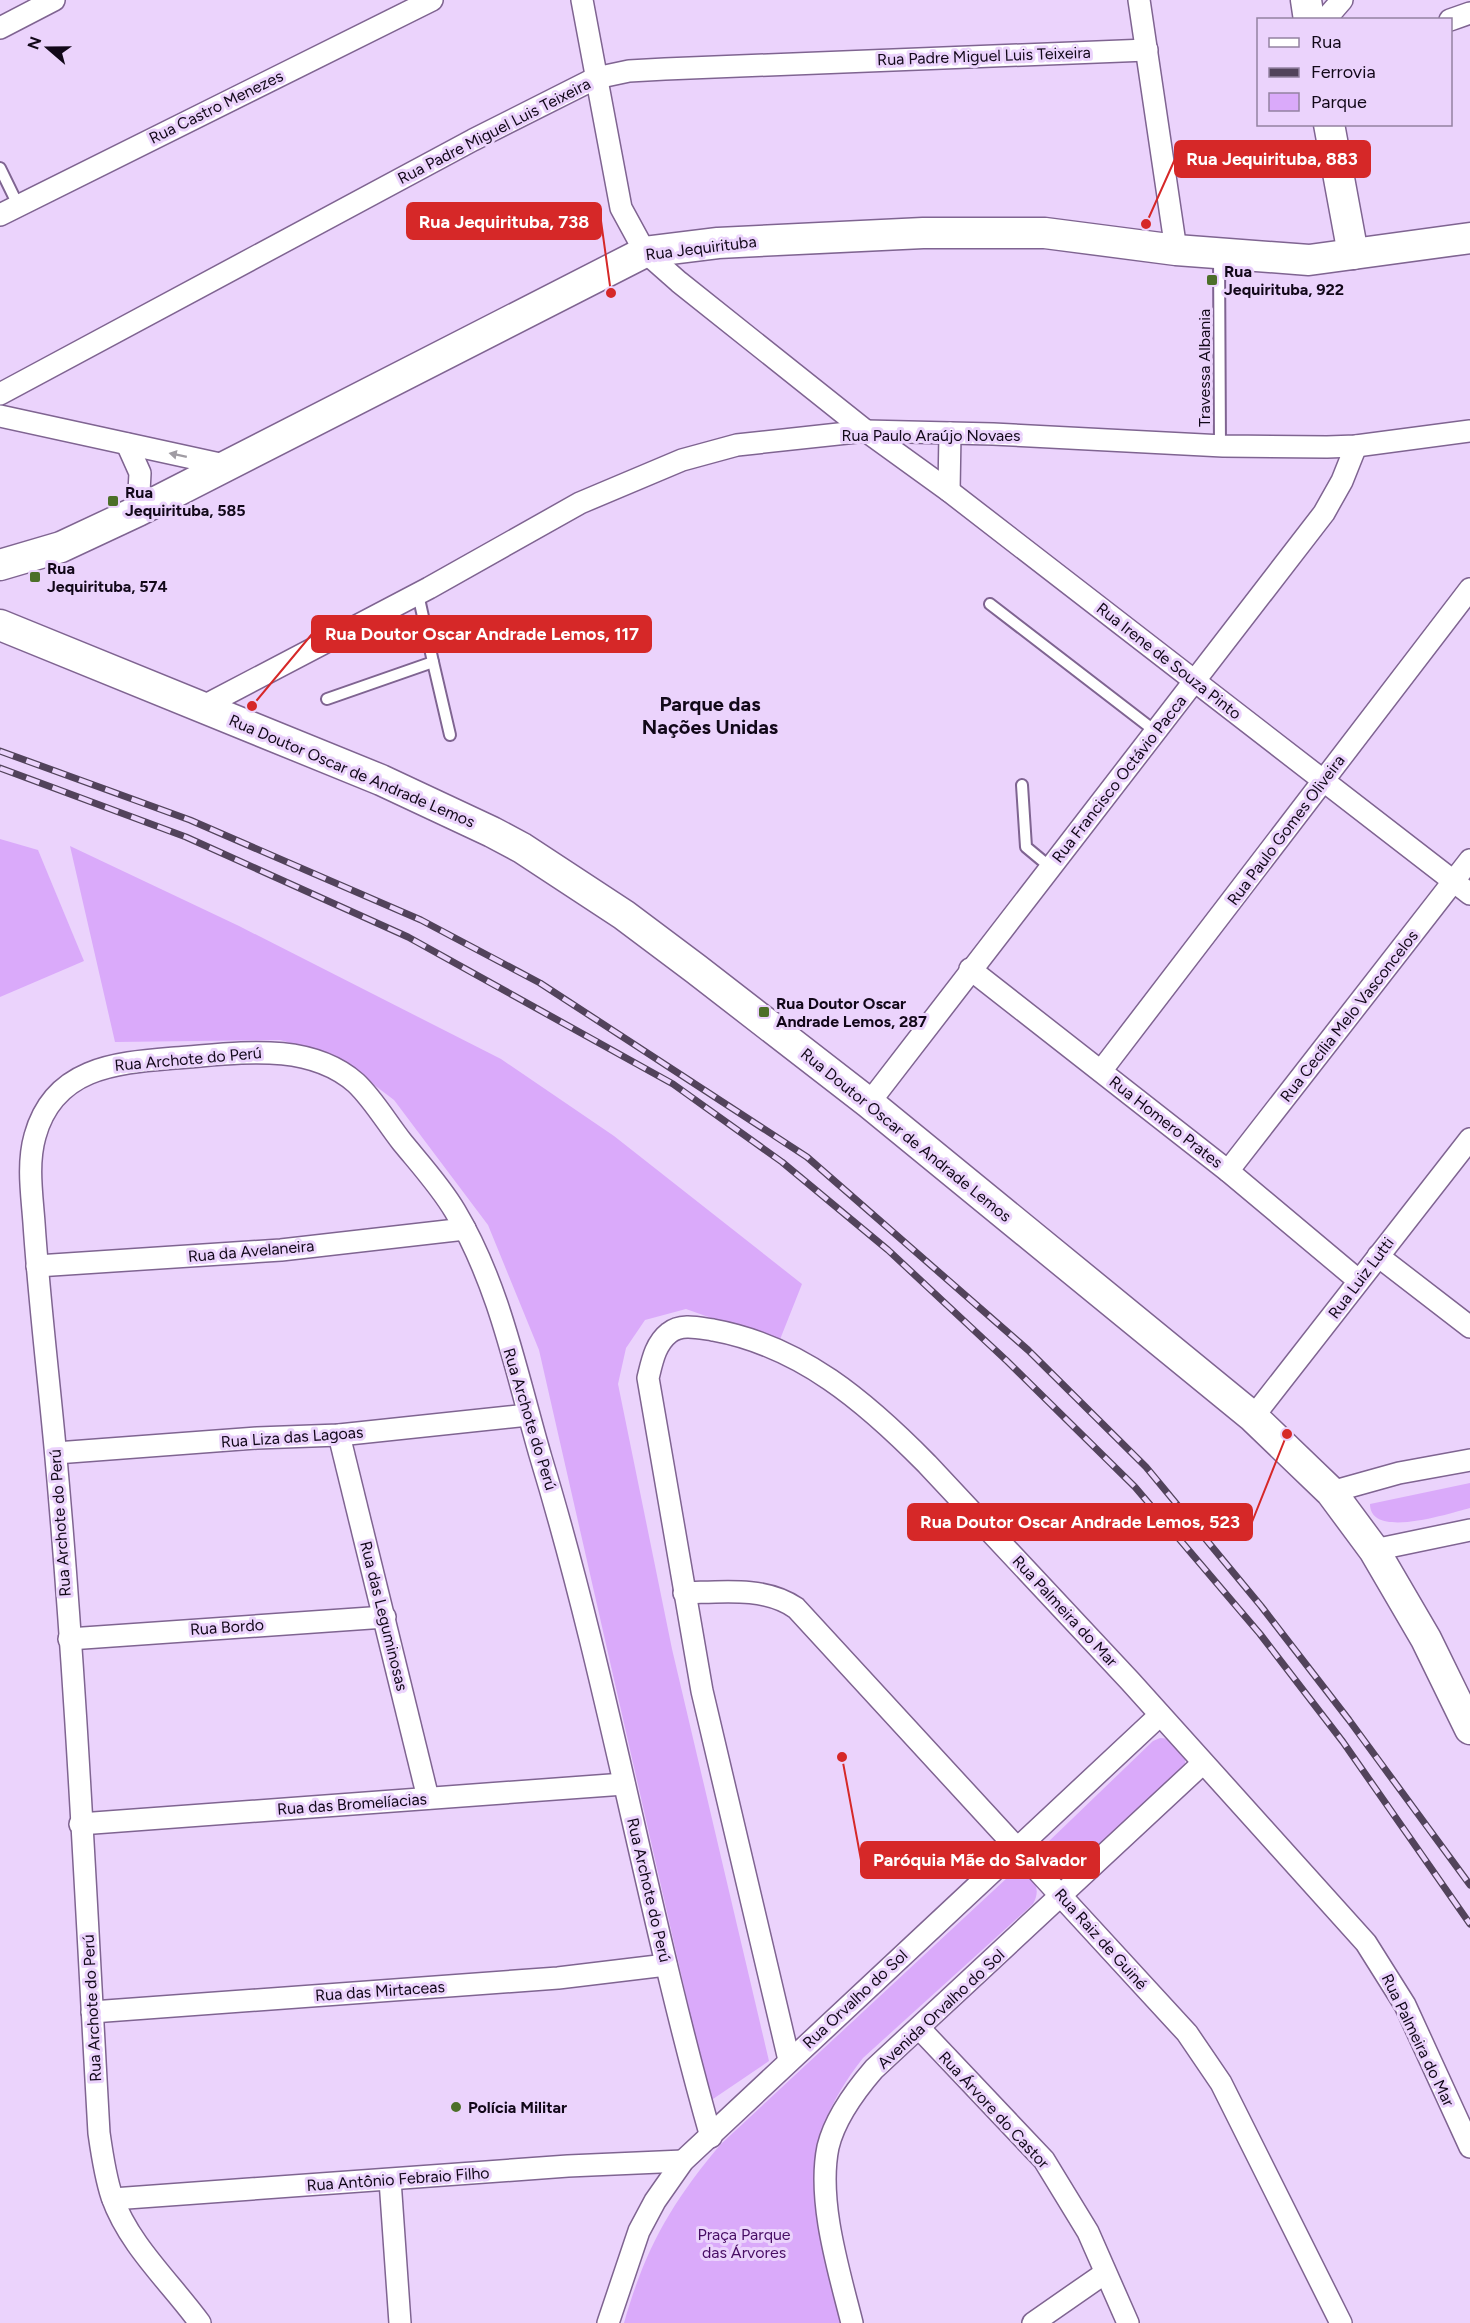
<svg xmlns="http://www.w3.org/2000/svg" width="1470" height="2323" font-family="Figtree,sans-serif">
<style>
.green{fill:#daaafa}
.lines{fill:none;stroke-linecap:round;stroke-linejoin:round}
.lane-casing{stroke:#7f6491;stroke-width:14}
.street-casing{stroke:#7f6491;stroke-width:24}
.secondary-casing{stroke:#7f6491;stroke-width:33}
.lane{stroke:#fff;stroke-width:10}
.street{stroke:#fff;stroke-width:21}
.secondary{stroke:#fff;stroke-width:30}
.rail-casing{stroke:#52435b;stroke-width:7}
.rail{stroke:#ebd3fc;stroke-width:4.5;stroke-dasharray:14;stroke-linecap:butt}
.oneway{fill:#a09ca3}
.poi-dot{fill:#4c6f28;stroke:#ebd3fc;stroke-width:2}
.labels{text-anchor:middle;dominant-baseline:central;stroke-width:6;stroke-linejoin:round;paint-order:stroke}
.street-label{font-size:16px;fill:#120819;stroke:#ebd3fc}
.poi-label{font-size:16px;font-weight:bold;fill:#120819;stroke:#ebd3fc;text-anchor:start}
.park-label{font-size:16px;fill:#480e64;stroke:#ebd3fc}
.quarter-label{font-size:20px;font-weight:bold;fill:#120819;stroke:#ebd3fc}
.leader{fill:none;stroke:#d62828;stroke-width:2}
.callout-dot{fill:#d62828;stroke:#ebd3fc;stroke-width:2}
.callout{fill:#d62828;stroke:#d62828;stroke-width:2}
.callout-label{font-size:18px;text-anchor:middle;font-weight:bold;fill:#fff}
</style>
<rect width="100%" height="100%" fill="#ebd3fc"/>
<g class="green">
<polygon points="0,839 38,850 84,961 0,997"/>
<polygon points="70,846 239,926 501,1059 614,1136 802,1284 779,1342 686,1309 645,1320 626,1348 618,1384 672,1649 769,2061 710,2101 539,1350 488,1225 394,1100 336,1056 280,1040 115,1042"/>
<path d="M 1470,1483 L 1470,1508 C 1450,1513 1370,1540 1370,1504 Z"/>
<path d="M 1160,1738 L 1173,1739 L 1185,1755 L 1185,1765 L 1071,1877 C 1051,1879 1039,1864 1045,1845 L 1153,1741 Z"/>
<path d="M 1017,1873 C 1034,1874 1042,1889 1033,1904 L 863,2058 C 787,2154 818,2215 842,2323 L 624,2323 C 645,2249 671,2203 721,2144 L 1008,1877 Z"/>
</g>
<g class="lines">
<g class="lane-casing">
<g id="lane">
<polyline points="0,168 18,205"/>
<polyline points="1219,254 1220,445"/>
<polyline points="990,604 1155,731"/>
<polyline points="433,662 450,735"/>
<polyline points="327,699 433,662 418,594"/>
<polyline points="1022,785 1026,847 1050,867"/>
</g>
</g>
<g class="street-casing">
<g id="street">
<polyline points="582,0 621,208 645,252 679,282 866,431 949,491 1470,894"/>
<polyline points="1139,0 1176,250"/>
<polyline points="1321,20 1329,15 1342,0"/>
<polyline points="1450,20 1470,13"/>
<polyline points="0,28 54,0"/>
<polyline points="0,215 432,0"/>
<polyline points="0,394 473,140 596,78 629,71 665,69 1147,50"/>
<polyline points="0,416 229,466"/>
<polyline points="127,444 140,473 138,511"/>
<polyline points="949,491 950,433"/>
<polyline points="202,707 429,588 580,503 682,460 737,445 866,431 993,434 1223,446 1327,447 1356,446 1470,431"/>
<polyline points="970,969 1228,1171 1358,1280"/>
<polyline points="1101,1071 1470,589"/>
<polyline points="869,1103 1324,513 1342,481 1356,446"/>
<polyline points="1228,1171 1470,860"/>
<polyline points="1378,1256 1470,1327"/>
<polyline points="37,1266 281,1250 465,1229"/>
<polyline points="1253,1417 1470,1139"/>
<polyline points="339,1435 428,1798"/>
<polyline points="56,1453 257,1438 339,1435 528,1415"/>
<polyline points="1331,1492 1399,1473 1470,1460"/>
<polyline points="1374,1550 1470,1530"/>
<path d="M 684,1593 C 721,1592 764,1586 796,1608 L 1187,2033 L 1221,2083 L 1341,2323"/>
<polyline points="69,1639 385,1617"/>
<polyline points="80,1824 624,1784"/>
<polyline points="92,2012 558,1978 666,1965"/>
<polyline points="920,2029 1044,2160 1088,2232 1128,2323"/>
<path d="M 789,2060 L 702,1691 L 648,1378 C 652,1362 655,1344 669,1333 C 681,1323 699,1328 713,1330 C 801,1346 866,1402 927,1464 L 1130,1681 L 1366,1943 L 1405,2005 L 1470,2147"/>
<polyline points="390,2180 400,2323"/>
<polyline points="113,2199 568,2166 683,2161"/>
<path d="M 200,2323 C 170,2282 129,2245 112,2197 C 105,2176 102,2154 99,2133 C 86,1904 76,1675 55,1447 C 48,1372 39,1298 34,1223 C 32,1195 27,1164 35,1136 C 54,1067 116,1063 175,1058 C 234,1054 307,1040 356,1083 C 373,1099 387,1123 402,1142 C 420,1164 441,1187 455,1211 C 500,1286 517,1376 541,1458 C 609,1682 647,1912 711,2137"/>
<polyline points="608,2323 639,2231 655,2201 683,2161 1160,1715"/>
<path d="M 852,2323 C 839,2271 817,2201 828,2147 C 835,2118 855,2091 874,2069 L 1203,1763"/>
<polyline points="1033,2323 1105,2273"/>
</g>
</g>
<g class="secondary-casing">
<g id="secondary">
<polyline points="1306,0 1309,20"/>
<polyline points="1329,124 1353,254"/>
<polyline points="0,565 61,547 138,511 645,252 718,243 923,233 1045,233 1176,250 1309,260 1470,238"/>
<polyline points="0,625 381,780 492,832 522,848 624,915 696,969 869,1103 1253,1417 1331,1492 1374,1550 1426,1639 1470,1729"/>
</g>
</g>
<use href="#lane" class="lane"/>
<use href="#street" class="street"/>
<use href="#secondary" class="secondary"/>
<g class="rail-casing">
<g id="rail">
<polyline points="0,751 190,820 421,920 540,983 807,1157 1028,1350 1146,1467 1261,1606 1349,1720 1470,1885"/>
<polyline points="0,768 186,837 408,937 673,1084 782,1162 888,1250 1007,1361 1135,1487 1260,1634 1343,1742 1470,1924"/>
</g>
</g>
<use href="#rail" class="rail"/>
</g>
<defs><path id="oneway-solid" d="M-6-.8H1V-3.2L6.5 0L1 3.2V.8H-6Z" transform="scale(1.5)"/></defs>
<use class="oneway" href="#oneway-solid" transform="translate(178 455) rotate(-168)"/>
<g class="poi-dot">
<rect x="1206" y="274" width="12" height="12" rx="3"/>
<rect x="107" y="495" width="12" height="12" rx="3"/>
<rect x="29" y="571" width="12" height="12" rx="3"/>
<rect x="758" y="1006" width="12" height="12" rx="3"/>
<circle cx="456" cy="2107" r="6"/>
</g>
<g class="labels">
<g class="street-label">
<text transform="translate(984 56) rotate(-2)">Rua Padre Miguel Luis Teixeira</text>
<text transform="translate(216 107) rotate(-26)">Rua Castro Menezes</text>
<text transform="translate(494 131) rotate(-27)">Rua Padre Miguel Luis Teixeira</text>
<text transform="translate(701 248) rotate(-7)">Rua Jequirituba</text>
<text transform="translate(1204 368) rotate(-90)">Travessa Albania</text>
<text x="931" y="435">Rua Paulo Araújo Novaes</text>
<text transform="translate(1169 661) rotate(38)">Rua Irene de Souza Pinto</text>
<text transform="translate(352 771) rotate(23)">Rua Doutor Oscar de Andrade Lemos</text>
<text transform="translate(1119 779) rotate(-52)">Rua Francisco Octávio Pacca</text>
<text transform="translate(1286 830) rotate(-53)">Rua Paulo Gomes Oliveira</text>
<text transform="translate(1349 1016) rotate(-52)">Rua Cecília Melo Vasconcelos</text>
<text transform="translate(188 1059) rotate(-5)">Rua Archote do Perú</text>
<text transform="translate(1166 1122) rotate(38)">Rua Homero Prates</text>
<text transform="translate(906 1135) rotate(39)">Rua Doutor Oscar de Andrade Lemos</text>
<text transform="translate(251 1251) rotate(-5)">Rua da Avelaneira</text>
<text transform="translate(1361 1278) rotate(-53)">Rua Luiz Lutti</text>
<text transform="translate(530 1419) rotate(73)">Rua Archote do Perú</text>
<text transform="translate(292 1437) rotate(-4)">Rua Liza das Lagoas</text>
<text transform="translate(60 1523) rotate(-94)">Rua Archote do Perú</text>
<text transform="translate(1065 1611) rotate(47)">Rua Palmeira do Mar</text>
<text transform="translate(384 1616) rotate(76)">Rua das Leguminosas</text>
<text transform="translate(227 1627) rotate(-4)">Rua Bordo</text>
<text transform="translate(352 1804) rotate(-4)">Rua das Bromelíacias</text>
<text transform="translate(649 1890) rotate(77)">Rua Archote do Perú</text>
<text transform="translate(1101 1939) rotate(48)">Rua Raiz de Guiné</text>
<text transform="translate(380 1991) rotate(-4)">Rua das Mirtaceas</text>
<text transform="translate(855 1999) rotate(-43)">Rua Orvalho do Sol</text>
<text transform="translate(92 2008) rotate(-93)">Rua Archote do Perú</text>
<text transform="translate(941 2009) rotate(-43)">Avenida Orvalho do Sol</text>
<text transform="translate(1418 2040) rotate(64)">Rua Palmeira do Mar</text>
<text transform="translate(994 2110) rotate(47)">Rua Árvore do Castor</text>
<text transform="translate(398 2179) rotate(-4)">Rua Antônio Febraio Filho</text>
</g>
<g class="poi-label">
<text x="1224" y="271">Rua<tspan x="1224" dy="18">Jequirituba, 922</tspan></text>
<text x="125" y="492">Rua<tspan x="125" dy="18">Jequirituba, 585</tspan></text>
<text x="47" y="568">Rua<tspan x="47" dy="18">Jequirituba, 574</tspan></text>
<text x="776" y="1003">Rua Doutor Oscar<tspan x="776" dy="18">Andrade Lemos, 287</tspan></text>
<text x="468" y="2107">Polícia Militar</text>
</g>
<g class="park-label">
<text x="744" y="2234">Praça Parque<tspan x="744" dy="18">das Árvores</tspan></text>
</g>
<g class="quarter-label">
<text x="710" y="704">Parque das<tspan x="710" dy="23">Nações Unidas</tspan></text>
</g>
</g>
<path class="leader" d="M1146 224L1175 159M611 293L601 221M252 706L312 634M1287 1434L1252 1522M842 1757L861 1860"/>
<g class="callout-dot">
<circle cx="1146" cy="224" r="6"/>
<circle cx="611" cy="293" r="6"/>
<circle cx="252" cy="706" r="6"/>
<circle cx="1287" cy="1434" r="6"/>
<circle cx="842" cy="1757" r="6"/>
</g>
<g class="callout">
<rect x="1175" y="141" width="195" height="36" rx="6"/>
<rect x="407" y="203" width="194" height="36" rx="6"/>
<rect x="312" y="616" width="339" height="36" rx="6"/>
<rect x="908" y="1504" width="344" height="36" rx="6"/>
<rect x="861" y="1842" width="238" height="36" rx="6"/>
</g>
<g class="callout-label">
<text x="1272" y="165">Rua Jequirituba, 883</text>
<text x="504" y="228">Rua Jequirituba, 738</text>
<text x="482" y="640">Rua Doutor Oscar Andrade Lemos, 117</text>
<text x="1080" y="1528">Rua Doutor Oscar Andrade Lemos, 523</text>
<text x="980" y="1866">Paróquia Mãe do Salvador</text>
</g>
<rect x="1257" y="18" width="195" height="108" fill="#ebd3fc" stroke="#9482a1" stroke-width="1.5"/>
<rect x="1269" y="38" width="30" height="9" fill="#ffffff" stroke="#9482a1" stroke-width="1.5"/>
<text x="1311" y="48" font-size="18" fill="#120819">Rua</text>
<rect x="1269" y="68" width="30" height="9" fill="#52435b" stroke="#9482a1" stroke-width="1.5"/>
<text x="1311" y="78" font-size="18" fill="#120819">Ferrovia</text>
<rect x="1269" y="93" width="30" height="18" fill="#daaafa" stroke="#9482a1" stroke-width="1.5"/>
<text x="1311" y="108" font-size="18" fill="#120819">Parque</text>
<g transform="translate(48 48) rotate(290)" stroke="#ebd3fc" stroke-width="4.5" paint-order="stroke">
<path d="M0-4.5L10 22L0 15L-10 22Z" fill="#120819"/>
<text y="-9" font-size="16" font-weight="bold" text-anchor="middle" fill="#120819">N</text>
</g>
</svg>
